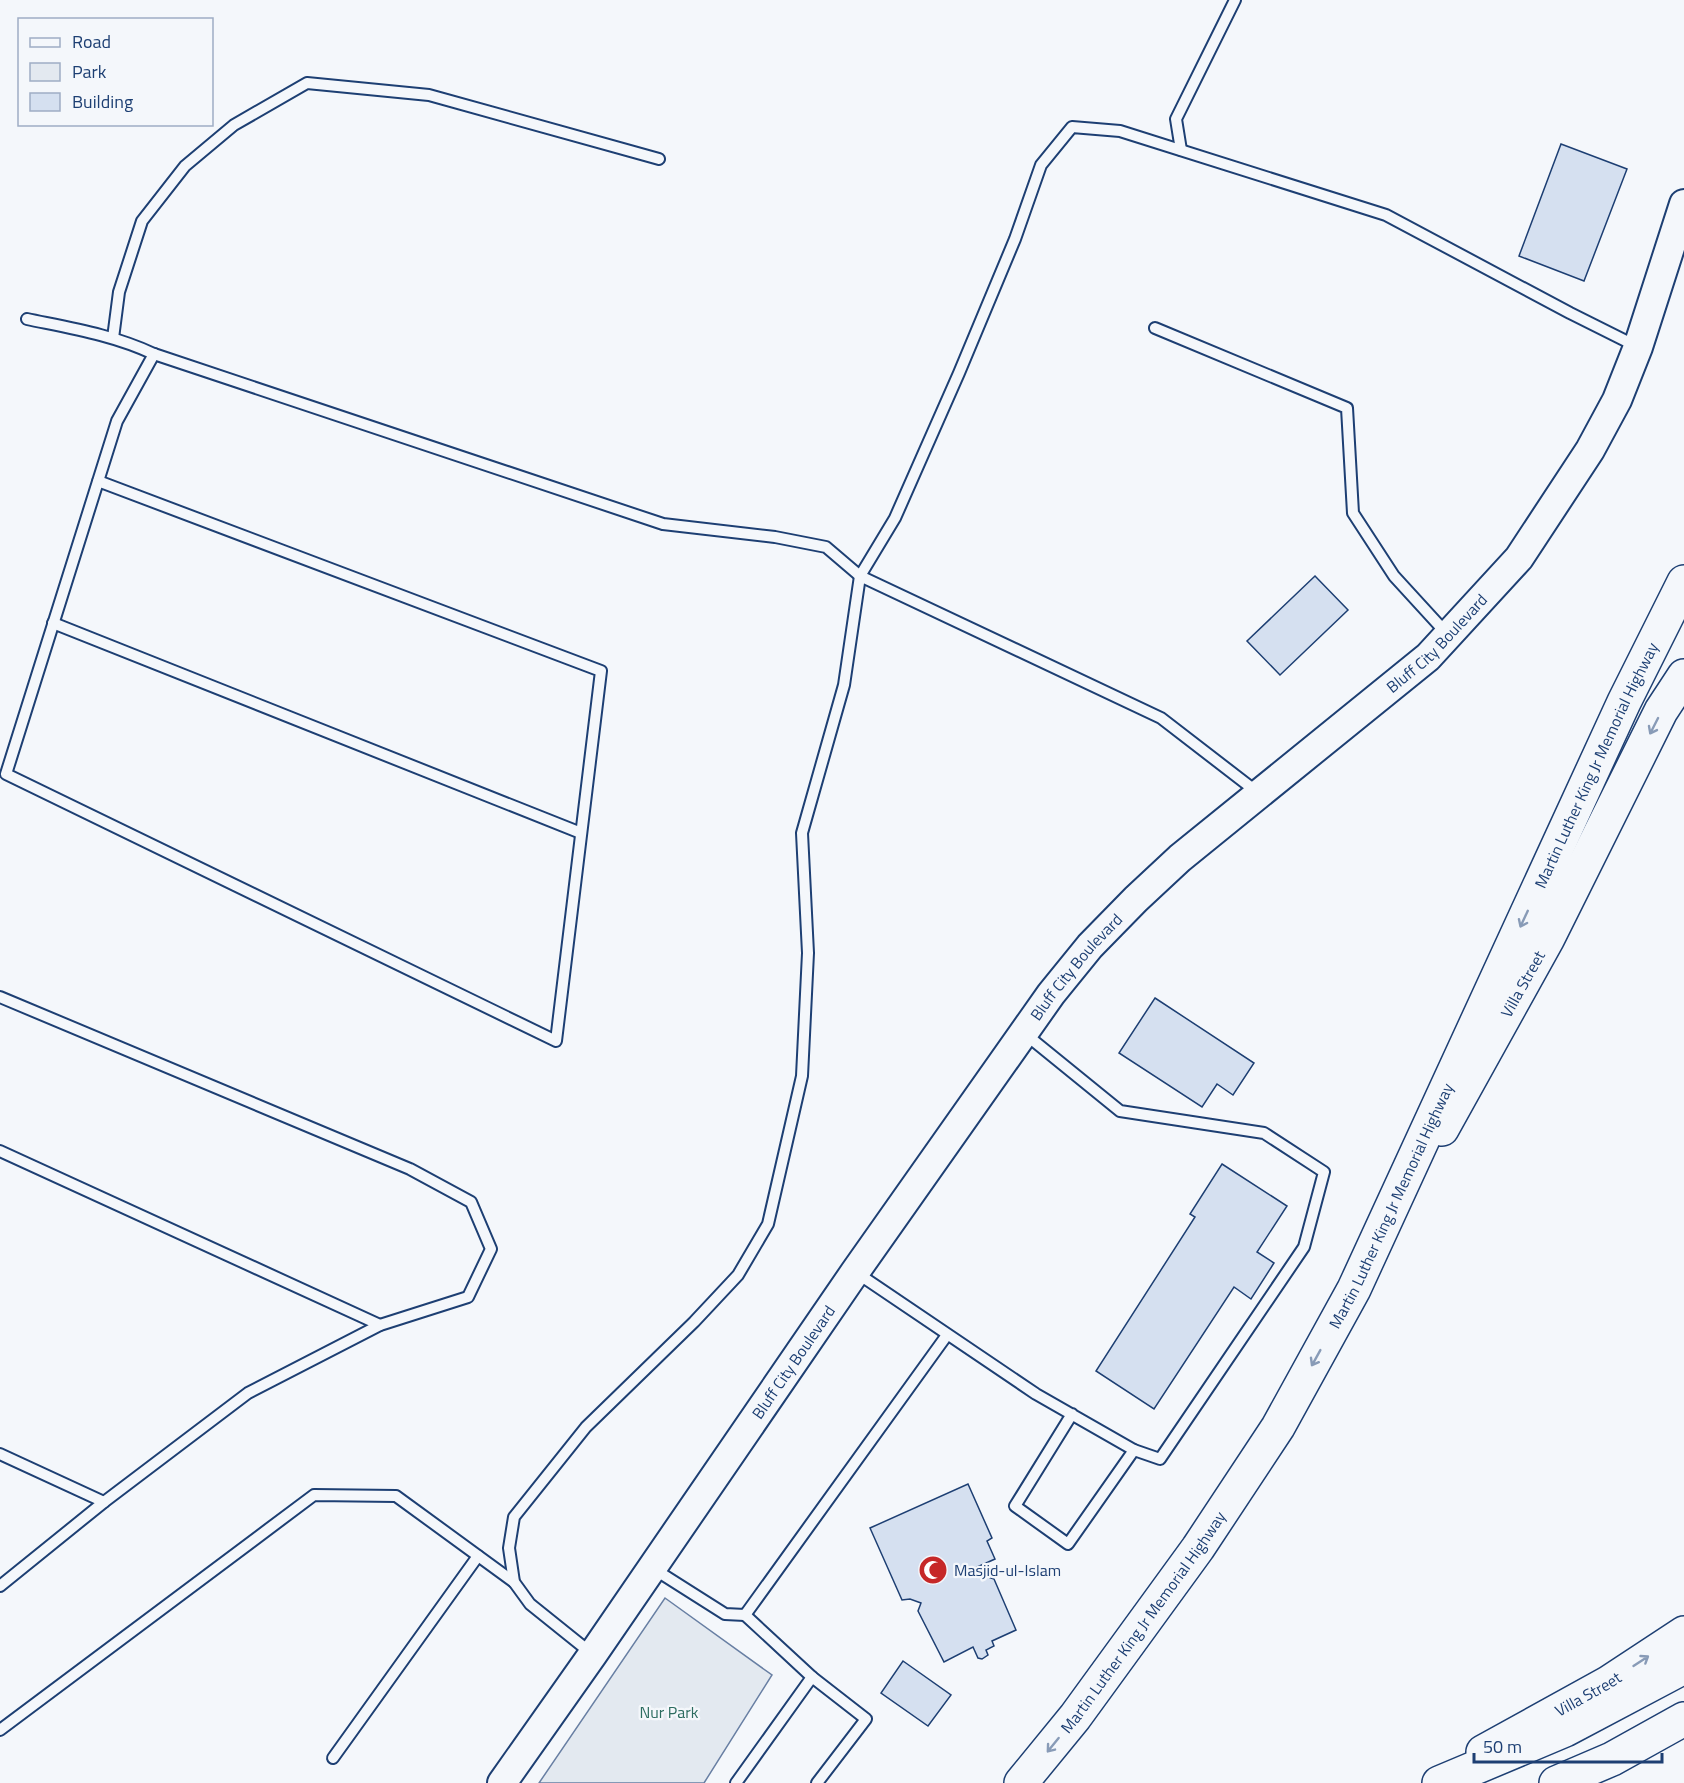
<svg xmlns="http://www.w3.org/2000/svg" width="1684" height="1783" font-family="'Titillium Web',sans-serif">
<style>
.green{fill:#e3e9f0;stroke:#687fa3;stroke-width:1.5}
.building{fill:#d5e0f0;stroke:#1d3f73;stroke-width:1.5}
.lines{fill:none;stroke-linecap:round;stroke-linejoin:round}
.service-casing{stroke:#1d3f73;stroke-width:14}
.tertiary-casing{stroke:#1d3f73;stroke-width:32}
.primary-casing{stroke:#1d3f73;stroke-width:36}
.motorway-casing{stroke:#1d3f73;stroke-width:36}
.service{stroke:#f4f7fb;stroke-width:10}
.tertiary{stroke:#f4f7fb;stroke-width:28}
.primary{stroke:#f4f7fb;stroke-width:33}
.motorway{stroke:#f4f7fb;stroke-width:33}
.oneway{stroke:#889bb7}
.labels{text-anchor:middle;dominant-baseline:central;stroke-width:4.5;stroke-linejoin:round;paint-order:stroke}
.street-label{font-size:16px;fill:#1d3f73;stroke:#f4f7fb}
.poi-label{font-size:16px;fill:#1d3f73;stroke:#f4f7fb;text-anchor:start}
.park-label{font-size:16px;fill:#2c6c60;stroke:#f4f7fb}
</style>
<rect width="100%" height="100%" fill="#f4f7fb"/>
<polygon class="green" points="665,1598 772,1675 704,1783 539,1783"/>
<g class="building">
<polygon points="1561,144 1627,169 1584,281 1519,256"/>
<polygon points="1315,576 1348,610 1280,675 1247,641"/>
<polygon points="1155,998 1254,1063 1233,1095 1217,1084 1202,1107 1119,1053"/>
<polygon points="1222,1164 1287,1206 1257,1252 1274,1263 1251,1299 1234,1287 1154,1409 1096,1371 1195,1217 1190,1214"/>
<polygon points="968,1484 992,1538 987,1541 995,1559 977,1567 976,1573 994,1579 1016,1630 992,1641 994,1646 986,1650 988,1655 982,1659 978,1658 973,1647 944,1662 918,1611 921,1603 910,1599 902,1600 870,1528"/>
<polygon points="903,1661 951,1695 928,1726 881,1693"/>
</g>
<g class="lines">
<g class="service-casing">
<g id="service">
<polyline points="1181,150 1176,119 1235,0"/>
<path d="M 27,319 C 70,328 114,335 154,354 L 663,524 L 775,537 L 826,547 L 860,576 L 1161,718 L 1257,792"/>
<polyline points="1155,328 1347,408 1353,513 1394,576 1448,635"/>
<polyline points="113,338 119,292 142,221 185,166 234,125 307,83 429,95 659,159"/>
<polyline points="98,481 601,671 556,1041 6,774 117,421 154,354"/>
<polyline points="53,623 581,833"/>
<polyline points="0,997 410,1169 471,1202 491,1249 468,1297 380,1325 248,1393 104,1502"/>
<polyline points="1024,1033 1120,1111 1264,1133 1324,1172 1304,1247 1160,1459 1134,1450"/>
<polyline points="0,1151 380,1325"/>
<polyline points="857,1273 1036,1394 1134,1450 1068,1544 1015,1506 1072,1414"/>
<polyline points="0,1454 104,1502 0,1586"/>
<polyline points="654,1569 725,1614 745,1615 947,1335"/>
<polyline points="591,1653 530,1604 514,1582 509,1548 514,1517 586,1427 694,1322 738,1275 768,1224 802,1076 808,953 802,833 844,685 860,576 895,518 959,373 1015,239 1041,165 1072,127 1120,131 1386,215 1570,313 1638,347"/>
<polyline points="812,1677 866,1719 817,1783"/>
<polyline points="0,1730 314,1495 396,1496 514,1582"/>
<polyline points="333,1758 478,1556"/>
<polyline points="736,1783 812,1677 745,1615"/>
</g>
</g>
<g class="tertiary-casing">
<g id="tertiary">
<path id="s1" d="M 502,1783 L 593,1654 L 855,1272 L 1051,994 L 1090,946 L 1136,899 L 1180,858 L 1428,657 L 1519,558 L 1590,450 L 1617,400 L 1638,347 L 1684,204"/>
</g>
</g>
<g class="primary-casing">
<g id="primary">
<path id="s2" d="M 1442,1129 L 1548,938 L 1661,711 L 1684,676"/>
<path id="s3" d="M 1483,1752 L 1608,1683 L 1684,1633"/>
</g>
</g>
<g class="motorway-casing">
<g id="motorway">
<path id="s4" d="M 1021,1783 L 1075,1717 L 1198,1548 L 1278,1427 L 1354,1289 L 1624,702 L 1684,582"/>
<polyline points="1439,1783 1565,1730 1684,1667"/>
<polyline points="1556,1783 1612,1759 1684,1719"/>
</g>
</g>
<use href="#service" class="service"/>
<use href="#tertiary" class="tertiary"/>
<use href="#primary" class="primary"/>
<use href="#motorway" class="motorway"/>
</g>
<defs><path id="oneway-shaft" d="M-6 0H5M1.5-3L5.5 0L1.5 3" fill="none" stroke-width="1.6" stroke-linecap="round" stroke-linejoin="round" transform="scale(1.5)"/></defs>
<g class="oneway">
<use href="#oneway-shaft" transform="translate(1654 726) rotate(117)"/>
<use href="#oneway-shaft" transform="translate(1524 919) rotate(115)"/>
<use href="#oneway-shaft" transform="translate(1316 1358) rotate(119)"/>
<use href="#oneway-shaft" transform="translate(1641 1661) rotate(-33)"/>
<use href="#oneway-shaft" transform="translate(1053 1745) rotate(129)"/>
</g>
<defs>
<g id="mosque-disc" transform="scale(1.5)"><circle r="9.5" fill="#c62828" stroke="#f4f7fb"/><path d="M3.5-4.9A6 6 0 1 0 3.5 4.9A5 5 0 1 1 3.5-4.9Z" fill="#fff"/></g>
</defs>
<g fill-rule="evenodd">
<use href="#mosque-disc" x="933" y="1570"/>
</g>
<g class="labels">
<g class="street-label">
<text stroke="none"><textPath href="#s1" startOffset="1484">Bluff City Boulevard</textPath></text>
<text stroke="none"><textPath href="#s4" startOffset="1174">Martin Luther King Jr Memorial Highway</textPath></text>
<text stroke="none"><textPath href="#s1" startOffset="998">Bluff City Boulevard</textPath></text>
<text stroke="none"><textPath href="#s2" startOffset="166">Villa Street</textPath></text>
<text stroke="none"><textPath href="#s4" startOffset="688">Martin Luther King Jr Memorial Highway</textPath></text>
<text stroke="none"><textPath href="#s1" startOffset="512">Bluff City Boulevard</textPath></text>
<text stroke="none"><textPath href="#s4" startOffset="202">Martin Luther King Jr Memorial Highway</textPath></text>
<text stroke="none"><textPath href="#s3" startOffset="120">Villa Street</textPath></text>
</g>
<g class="poi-label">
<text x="954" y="1570">Masjid-ul-Islam</text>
</g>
<g class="park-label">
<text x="669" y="1712">Nur Park</text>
</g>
</g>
<rect x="18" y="18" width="195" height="108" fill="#f4f7fb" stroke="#9eadc5" stroke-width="1.5"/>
<rect x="30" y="38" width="30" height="9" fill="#f4f7fb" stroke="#9eadc5" stroke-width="1.5"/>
<text x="72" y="48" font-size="18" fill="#1d3f73">Road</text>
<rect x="30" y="63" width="30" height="18" fill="#e3e9f0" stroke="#9eadc5" stroke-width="1.5"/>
<text x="72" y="78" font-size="18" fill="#1d3f73">Park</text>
<rect x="30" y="93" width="30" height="18" fill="#d5e0f0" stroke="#9eadc5" stroke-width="1.5"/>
<text x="72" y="108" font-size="18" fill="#1d3f73">Building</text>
<path d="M1474 1753v9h188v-9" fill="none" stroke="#1d3f73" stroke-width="3"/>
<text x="1483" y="1753" font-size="18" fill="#1d3f73" stroke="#f4f7fb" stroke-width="4.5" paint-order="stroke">50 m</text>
</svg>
